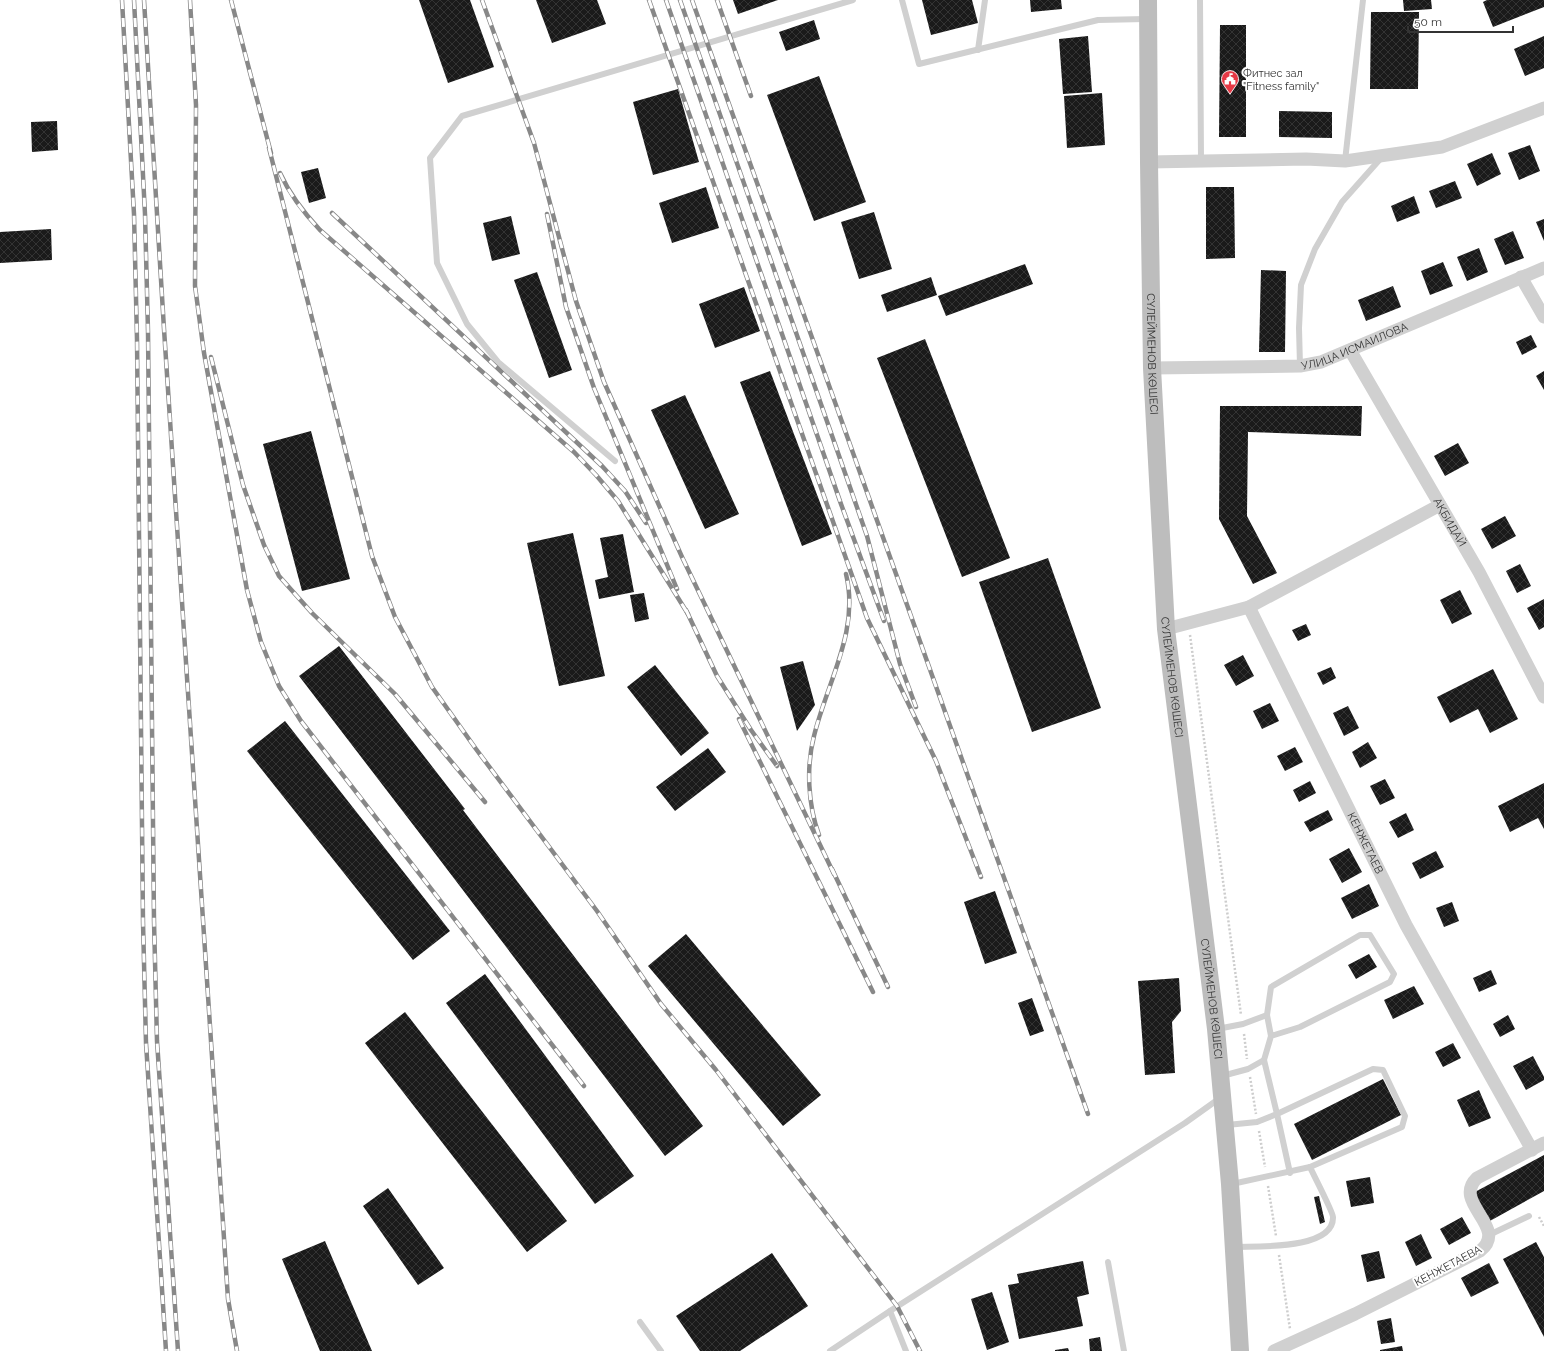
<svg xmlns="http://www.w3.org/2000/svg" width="1544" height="1351" font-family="Raleway,sans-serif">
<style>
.building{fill:url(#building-cross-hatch)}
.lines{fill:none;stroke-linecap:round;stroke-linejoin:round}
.path{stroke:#cdcdcd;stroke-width:2.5;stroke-dasharray:2 2;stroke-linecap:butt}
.lane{stroke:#d0d0d0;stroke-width:6}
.street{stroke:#d0d0d0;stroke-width:13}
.secondary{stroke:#bdbdbd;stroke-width:18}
.rail-casing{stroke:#888;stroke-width:4.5}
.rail{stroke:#fff;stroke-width:3;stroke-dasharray:9;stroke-linecap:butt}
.labels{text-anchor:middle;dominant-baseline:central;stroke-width:4;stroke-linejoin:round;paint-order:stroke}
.poi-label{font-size:11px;fill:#333;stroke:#fff;text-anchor:start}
.street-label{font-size:11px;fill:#333;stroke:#fff}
</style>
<defs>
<pattern id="building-cross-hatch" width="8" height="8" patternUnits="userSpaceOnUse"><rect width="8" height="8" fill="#1a1a1a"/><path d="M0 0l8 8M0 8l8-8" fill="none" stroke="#333"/></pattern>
</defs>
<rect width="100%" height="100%" fill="#fff"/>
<g class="building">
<polygon points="419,0 470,0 494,67 448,83"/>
<polygon points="536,0 597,0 606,24 552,43"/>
<polygon points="733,0 778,0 738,14"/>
<polygon points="922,0 972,0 978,23 931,35"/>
<polygon points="1030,0 1061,0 1062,9 1031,12"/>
<polygon points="1403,0 1431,0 1432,9 1404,11"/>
<polygon points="1487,0 1544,0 1544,7 1493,27 1483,2"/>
<polygon points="1371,12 1419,12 1418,89 1370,89"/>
<polygon points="814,20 820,39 786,51 779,32"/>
<polygon points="1220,25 1246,25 1246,137 1219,137"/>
<polygon points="1088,36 1092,92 1063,94 1059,39"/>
<polygon points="1544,36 1544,68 1525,76 1514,49"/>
<polygon points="819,76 866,202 814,221 767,95"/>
<polygon points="678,89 699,162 653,175 633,102"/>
<polygon points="1102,93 1105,145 1067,148 1064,96"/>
<polygon points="1279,111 1332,112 1332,138 1279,137"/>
<polygon points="57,121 58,150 32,152 31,122"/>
<polygon points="1530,145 1540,171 1519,180 1508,153"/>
<polygon points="1492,153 1501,174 1477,186 1467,164"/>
<polygon points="318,168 326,198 309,203 301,172"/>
<polygon points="1455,181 1462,198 1436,208 1429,191"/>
<polygon points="706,187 719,228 672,243 659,203"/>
<polygon points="1206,187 1234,187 1235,258 1206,259"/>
<polygon points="1414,196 1420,213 1397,222 1391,206"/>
<polygon points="874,212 892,269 859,279 841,222"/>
<polygon points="511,216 520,254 492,261 483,223"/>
<polygon points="1544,219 1544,241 1536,222"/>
<polygon points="51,229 52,260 0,263 0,232"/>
<polygon points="1513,231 1524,258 1505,265 1494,239"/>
<polygon points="1479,248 1488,272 1467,281 1457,257"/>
<polygon points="1443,262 1453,286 1430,295 1421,271"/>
<polygon points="1025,264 1033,284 946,316 938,296"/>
<polygon points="1261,270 1286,271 1285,352 1259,352"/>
<polygon points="537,272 572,370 549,378 514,280"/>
<polygon points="931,277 937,295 887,312 881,295"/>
<polygon points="1393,286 1401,307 1366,321 1358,300"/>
<polygon points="744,287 760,331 715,348 699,304"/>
<polygon points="1531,335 1537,347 1522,355 1516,342"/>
<polygon points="925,339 1010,558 962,577 877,358"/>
<polygon points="770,371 832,534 802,546 740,382"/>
<polygon points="1544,371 1544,390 1536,376"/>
<polygon points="685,395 739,514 705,529 651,410"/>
<polygon points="1220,406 1362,406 1361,436 1248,432 1247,516 1277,573 1253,584 1219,519"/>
<polygon points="311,431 350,579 302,591 263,444"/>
<polygon points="1458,443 1469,463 1445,476 1434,456"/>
<polygon points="1505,516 1516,536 1492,549 1481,529"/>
<polygon points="573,533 605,676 559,686 527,543"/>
<polygon points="623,534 634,592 599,599 595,580 608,577 600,538"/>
<polygon points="1048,558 1101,708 1032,732 979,582"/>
<polygon points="1520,564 1531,586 1517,593 1506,571"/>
<polygon points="1460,590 1472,614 1452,624 1440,600"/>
<polygon points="644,593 649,619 635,622 630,595"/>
<polygon points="1544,599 1544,627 1539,630 1527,608"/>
<polygon points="1306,624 1311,635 1298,641 1292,630"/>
<polygon points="339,646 465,809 463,810 703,1126 665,1156 424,839 299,676"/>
<polygon points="1243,655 1254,676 1236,686 1224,665"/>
<polygon points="803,661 815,705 797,731 780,667"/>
<polygon points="655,665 709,733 681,756 627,687"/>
<polygon points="1331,667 1336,678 1323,685 1317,673"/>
<polygon points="1493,669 1518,719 1490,733 1478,709 1450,723 1437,697"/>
<polygon points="1270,703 1279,721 1262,729 1253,711"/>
<polygon points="1348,706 1359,728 1344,736 1333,713"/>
<polygon points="285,721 450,931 413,960 247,751"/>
<polygon points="1368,742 1377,758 1360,768 1352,752"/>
<polygon points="1295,747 1303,762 1285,771 1277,756"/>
<polygon points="708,748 726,772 675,811 656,787"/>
<polygon points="1385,779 1395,798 1380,805 1370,786"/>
<polygon points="1310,781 1316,793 1299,802 1293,790"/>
<polygon points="1544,783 1544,829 1538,818 1510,832 1498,806"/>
<polygon points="1328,810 1333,820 1310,832 1304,822"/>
<polygon points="1406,813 1414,830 1398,838 1389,822"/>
<polygon points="1349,848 1362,872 1342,883 1329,859"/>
<polygon points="1436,851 1444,867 1420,879 1412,863"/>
<polygon points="1369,884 1379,906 1352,919 1341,898"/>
<polygon points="995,891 1017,953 985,964 964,902"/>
<polygon points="1452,902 1459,921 1444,927 1436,908"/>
<polygon points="686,934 821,1095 783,1126 648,966"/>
<polygon points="1369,954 1377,967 1356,979 1348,965"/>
<polygon points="1491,970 1497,984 1479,992 1473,978"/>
<polygon points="485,974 634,1176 595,1204 446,1003"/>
<polygon points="1179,978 1181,1011 1172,1022 1175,1073 1145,1075 1138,981"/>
<polygon points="1414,986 1424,1004 1393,1019 1384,1000"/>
<polygon points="1032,998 1044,1031 1030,1036 1018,1003"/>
<polygon points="405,1012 567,1221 527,1252 365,1043"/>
<polygon points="1508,1015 1515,1029 1500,1037 1493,1024"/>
<polygon points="1453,1043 1461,1058 1443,1067 1435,1052"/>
<polygon points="1533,1056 1544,1077 1544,1080 1526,1090 1513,1066"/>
<polygon points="1383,1079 1401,1115 1312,1160 1294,1124"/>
<polygon points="1479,1090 1491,1118 1469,1127 1457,1100"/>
<polygon points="1544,1155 1544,1191 1488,1222 1473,1193"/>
<polygon points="1370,1177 1374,1203 1351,1207 1346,1181"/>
<polygon points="388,1188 444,1268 418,1285 363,1206"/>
<polygon points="1319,1196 1325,1222 1320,1224 1314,1197"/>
<polygon points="1462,1217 1471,1233 1449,1245 1440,1229"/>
<polygon points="1421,1234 1432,1258 1416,1266 1405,1242"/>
<polygon points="325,1241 372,1351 320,1351 282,1259"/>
<polygon points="1536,1242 1544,1257 1544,1337 1503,1259"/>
<polygon points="1379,1251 1385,1278 1367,1282 1361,1255"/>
<polygon points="772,1253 808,1306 740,1351 700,1351 676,1316"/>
<polygon points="1083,1261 1089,1294 1077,1297 1083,1326 1019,1339 1008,1285 1019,1283 1017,1274"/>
<polygon points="1489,1263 1499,1283 1471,1297 1461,1278"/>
<polygon points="992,1292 1009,1342 987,1350 971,1299"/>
<polygon points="1391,1318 1395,1342 1381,1344 1377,1321"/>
<polygon points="1100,1337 1102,1351 1090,1351 1089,1339"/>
<polygon points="1402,1346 1403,1351 1380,1351 1380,1350"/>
<polygon points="1068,1348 1069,1351 1055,1351 1055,1350"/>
</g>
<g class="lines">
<g class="path">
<polyline points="1190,635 1241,1015"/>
<polyline points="1244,1034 1247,1059"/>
<polyline points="1250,1077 1256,1114"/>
<polyline points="1259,1131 1265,1167"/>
<polyline points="1268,1186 1276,1236"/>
<polyline points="1539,1217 1544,1226"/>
<polyline points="1279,1255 1290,1329"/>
</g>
<g class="lane">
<polyline points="902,0 919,64 1098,20 1146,19"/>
<polyline points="1200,0 1201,161"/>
<polyline points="978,50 985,0"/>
<polyline points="1345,161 1363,0"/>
<polyline points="1300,366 1299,328 1301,285 1315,249 1342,202 1382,157"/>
<polyline points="615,461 498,362 467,324 437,263 430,158 462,116 853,0"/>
<polyline points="1217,1029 1243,1024 1267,1015"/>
<polyline points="1222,1076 1248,1069 1264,1060"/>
<polyline points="1227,1125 1257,1122 1277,1114 1264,1060 1271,1036 1267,1015 1271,987 1360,935 1370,935 1394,974 1390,982 1300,1027 1271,1036"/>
<polyline points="1232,1184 1310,1167"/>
<polyline points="1489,1235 1529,1216"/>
<path d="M 1236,1247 C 1257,1246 1334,1250 1333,1217 C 1333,1212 1314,1176 1310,1167 L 1402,1127 L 1405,1116 L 1383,1070 L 1373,1069 L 1277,1114 L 1290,1173"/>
<polyline points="1108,1262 1124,1351"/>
<polyline points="890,1311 906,1351"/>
<polyline points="640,1322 661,1351"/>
<polyline points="830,1351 890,1311 1185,1123 1220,1098"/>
</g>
<g class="street">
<polyline points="1149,162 1306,159 1345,161 1442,147 1544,108"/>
<polyline points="1521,277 1544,317"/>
<path id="s1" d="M 1350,350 L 1479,572 L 1544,697"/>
<path id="s2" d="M 1152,368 L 1300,366 L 1321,362 L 1544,268"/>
<polyline points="1249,607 1440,505"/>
<path id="s3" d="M 1166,629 L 1249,607 L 1406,925 L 1532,1150"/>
<path d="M 1274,1351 L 1355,1314 L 1480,1251 C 1510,1227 1451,1203 1477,1178 L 1544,1143"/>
</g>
<path class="secondary" id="s4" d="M 1148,0 L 1149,162 L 1152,368 L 1166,629 L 1216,1029 L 1230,1184 L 1240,1351"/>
<g class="rail-casing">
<g id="rail">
<polyline points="122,0 134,214 137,339 143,922 146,1043 166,1351"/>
<polyline points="134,0 145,214 148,331 154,921 157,1041 178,1351"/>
<polyline points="144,0 164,329 228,1299 237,1351"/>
<polyline points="190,0 196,105 195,286 204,353 247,590 261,642 279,686 301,721 584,1086"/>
<polyline points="231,0 271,153"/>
<polyline points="482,0 534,143 576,301 604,382 682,557 834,874"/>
<polyline points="649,0 867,618 936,761 981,877"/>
<polyline points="666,0 841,504 884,621"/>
<polyline points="680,0 867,536 900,664 916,707"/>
<polyline points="692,0 1088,1114"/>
<polyline points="717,0 751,96"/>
<polyline points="269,148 372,556 395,617 432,687 476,749 597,911 661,1004 716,1070 897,1306 920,1351"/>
<path d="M 280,173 C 290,195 304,213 320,230 L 574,452 L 596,475 L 618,501 L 688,614"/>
<polyline points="332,213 602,466 625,491 646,523"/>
<polyline points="547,214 566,307 594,388 677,589"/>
<polyline points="211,357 243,485 264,545 279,576 312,613 395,694 485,802"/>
<polyline points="686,610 717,676 751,730 777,766"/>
<polyline points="739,719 873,992"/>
<path d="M 819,835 C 808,805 806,767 814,736 C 827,682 860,631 846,574"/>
<polyline points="832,869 888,987"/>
</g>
</g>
<use href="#rail" class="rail"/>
</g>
<defs>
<g id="civic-pin" transform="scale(0.9)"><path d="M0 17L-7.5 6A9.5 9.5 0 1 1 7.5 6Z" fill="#e63946" stroke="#fff"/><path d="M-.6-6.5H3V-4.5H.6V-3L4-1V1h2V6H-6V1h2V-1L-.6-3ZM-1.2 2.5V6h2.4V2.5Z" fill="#fff"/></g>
</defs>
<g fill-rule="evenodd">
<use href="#civic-pin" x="1230" y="79"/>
</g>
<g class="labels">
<g class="poi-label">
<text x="1243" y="73">Фитнес зал<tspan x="1243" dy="13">"Fitness family"</tspan></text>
</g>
<g class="street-label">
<text stroke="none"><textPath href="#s2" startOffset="206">УЛИЦА ИСМАИЛОВА</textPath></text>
<text stroke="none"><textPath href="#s4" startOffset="354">СҮЛЕЙМЕНОВ КӨШЕСІ</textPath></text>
<text stroke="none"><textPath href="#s1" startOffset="199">АҚБИДАЙ</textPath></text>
<text stroke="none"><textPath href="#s4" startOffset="678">СҮЛЕЙМЕНОВ КӨШЕСІ</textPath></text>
<text stroke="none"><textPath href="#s3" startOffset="349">КЕНЖЕТАЕВ</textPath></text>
<text stroke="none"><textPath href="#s4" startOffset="1002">СҮЛЕЙМЕНОВ КӨШЕСІ</textPath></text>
<text transform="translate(1448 1266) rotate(-28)">КЕНЖЕТАЕВА</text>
</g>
</g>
<path d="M1408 26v6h105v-6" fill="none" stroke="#333333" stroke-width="2"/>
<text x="1414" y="26" font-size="12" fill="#333333" stroke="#ffffff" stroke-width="3" paint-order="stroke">50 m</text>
</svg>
